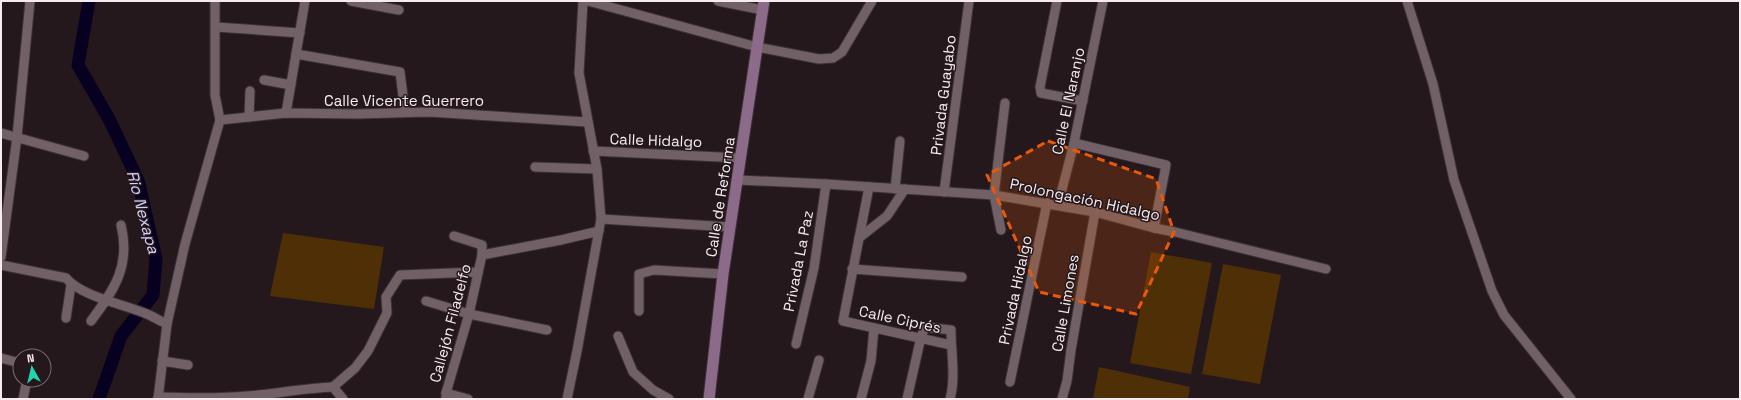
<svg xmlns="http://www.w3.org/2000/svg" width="1741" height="400" font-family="'Space Grotesk',sans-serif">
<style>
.green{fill:#4e2f06}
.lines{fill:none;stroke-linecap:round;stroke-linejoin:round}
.river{stroke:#080020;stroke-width:13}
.minor-casing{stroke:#3c3235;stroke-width:11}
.major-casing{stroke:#3c3235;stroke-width:13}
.minor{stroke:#716166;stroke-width:9}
.major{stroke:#8b6a8a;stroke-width:11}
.marked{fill:#e8590c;fill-opacity:0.2;stroke:#e8590c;stroke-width:3;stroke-dasharray:8 5;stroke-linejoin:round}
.labels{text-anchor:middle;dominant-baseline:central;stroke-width:3;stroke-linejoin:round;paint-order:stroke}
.street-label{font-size:15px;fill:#f6ecef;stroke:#25181c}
.water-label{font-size:16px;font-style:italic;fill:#d4d1fc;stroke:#25181c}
</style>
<rect width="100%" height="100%" fill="#25181c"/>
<g class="green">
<polygon points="283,233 384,247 374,309 270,296"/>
<polygon points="1151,252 1212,263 1191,374 1130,363"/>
<polygon points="1223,264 1281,275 1260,384 1202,374"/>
<polygon points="1099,367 1190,387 1188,399 1093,399"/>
</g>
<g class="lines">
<polyline class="river" points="89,1 78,65 109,119 138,180 156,259 153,295 121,336 99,399"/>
<g class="minor-casing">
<g id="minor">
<polyline points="351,1 399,10"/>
<polyline points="588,1 757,47 819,59 833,58 842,52 872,1"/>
<polyline points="718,1 763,10"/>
<polyline points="1057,1 1040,87 1041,93 1083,101"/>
<polyline points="1407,1 1433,84 1454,180 1492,291 1504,315 1571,399"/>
<polyline points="216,27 300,33"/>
<polyline points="296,54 400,72 405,112"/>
<polyline points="264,80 291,85"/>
<polyline points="286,113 305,1"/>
<polyline points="249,117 250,91"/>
<polyline points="220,120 286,113 357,114 429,112 587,122"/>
<polyline points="1,133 84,156"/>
<polyline points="1074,143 1166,165 1154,228"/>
<polyline points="593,151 741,158"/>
<polyline points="535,167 597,169"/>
<polyline points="738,180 826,184 994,195 1095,212 1154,228 1175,232 1326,269"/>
<polyline points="869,187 843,321 951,345"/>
<polyline points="895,189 900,141"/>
<polyline points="944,192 969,1"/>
<polyline points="1058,205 1074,143 1103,1"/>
<polyline points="601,219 730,227"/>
<polyline points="1001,230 994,195 1005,103"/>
<polyline points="859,238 887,216 905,189"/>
<polyline points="482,255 561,240 599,231"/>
<polyline points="1,257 17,137 30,1"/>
<path d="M 1,265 L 66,278 C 82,297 124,304 147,314 C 154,317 160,321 167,324"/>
<polyline points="852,269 962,277"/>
<polyline points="426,301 469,314 547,330"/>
<polyline points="639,311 639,274 654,270 723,274"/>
<polyline points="66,318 71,285"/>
<path d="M 91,321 C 114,290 131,266 121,225"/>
<polyline points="618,336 633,372 653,390 669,399"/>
<polyline points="796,344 814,268 826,184"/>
<polyline points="1,358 20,363"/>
<polyline points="162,361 188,365"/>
<polyline points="1010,382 1047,203"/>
<polyline points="333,387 355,368 368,351 387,313 386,297 400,275 478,272"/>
<polyline points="446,393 468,399"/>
<path d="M 158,397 C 188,398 217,399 247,396 C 276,394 304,388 333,387 L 343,399"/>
<polyline points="23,399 27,380"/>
<polyline points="158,399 167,324 185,244 220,120 215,95 215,1"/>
<polyline points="446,399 446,393 469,314 482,255 482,245 454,236"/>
<polyline points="567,399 577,351 601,219 597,169 579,73 583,1"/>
<polyline points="808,399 819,360"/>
<polyline points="861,399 871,361 874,328"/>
<path d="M 907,399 L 921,337 L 925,327 L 951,330 C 951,353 956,377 950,399"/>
<polyline points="1062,399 1067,381 1071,350 1095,212"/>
</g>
</g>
<g class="major-casing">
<polyline id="major" points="709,399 723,274 764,1"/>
</g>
<use href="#minor" class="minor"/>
<use href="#major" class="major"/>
</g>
<path class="marked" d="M 1048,141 L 1156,179 L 1174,232 L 1136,314 L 1039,292 L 987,175 Z"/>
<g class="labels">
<g class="street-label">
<text transform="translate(943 95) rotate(-83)">Privada Guayabo</text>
<text x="404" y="100">Calle Vicente Guerrero</text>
<text transform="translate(1068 101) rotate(-78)">Calle El Naranjo</text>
<text transform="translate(656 140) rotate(2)">Calle Hidalgo</text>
<text transform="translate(720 197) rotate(-81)">Calle de Reforma</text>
<text transform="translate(1085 199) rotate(12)">Prolongación Hidalgo</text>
<text transform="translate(798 261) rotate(-79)">Privada La Paz</text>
<text transform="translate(1015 290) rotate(-78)">Privada Hidalgo</text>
<text transform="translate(1065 303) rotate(-80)">Calle Limones</text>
<text transform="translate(900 319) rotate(12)">Calle Ciprés</text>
<text transform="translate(450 323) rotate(-75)">Callejón Filadelfo</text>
</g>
<g class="water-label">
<text transform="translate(143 212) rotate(75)">Rio Nexapa</text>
</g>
</g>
<rect width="1741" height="400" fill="none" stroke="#f6ecef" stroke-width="4"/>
<g transform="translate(32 368) rotate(352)"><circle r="19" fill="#25181c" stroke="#796d70"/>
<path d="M0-3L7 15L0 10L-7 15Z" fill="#22d5af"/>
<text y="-6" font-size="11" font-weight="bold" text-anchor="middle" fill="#f6ecef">N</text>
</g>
</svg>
